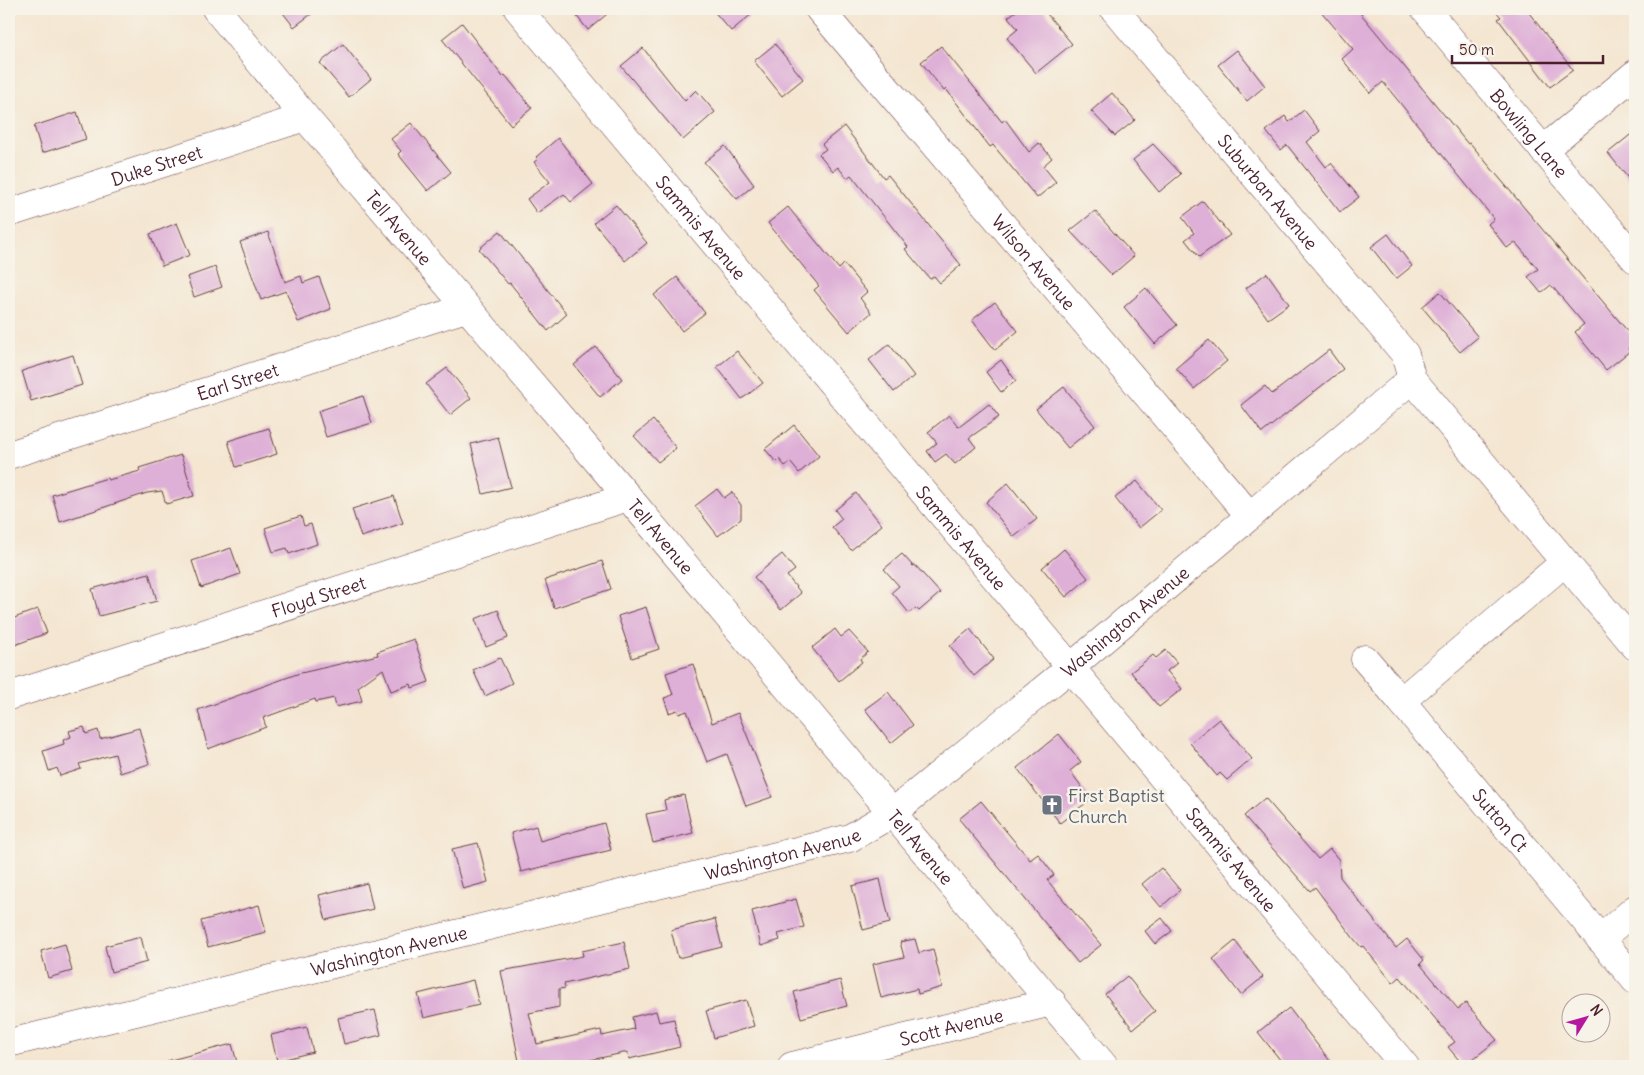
<svg xmlns="http://www.w3.org/2000/svg" width="1644" height="1075" font-family="Delius,sans-serif">
<style>
.building{fill:#deafd7}
.lines{fill:none;stroke-linecap:round;stroke-linejoin:round}
.minor-casing{stroke:#643d44;stroke-width:29}
.minor{stroke:#fff;stroke-width:28}
.labels{text-anchor:middle;dominant-baseline:central;stroke-width:5;stroke-linejoin:round;paint-order:stroke}
.street-label{font-size:18px;fill:#4a1f2b;stroke:#f7f3e8}
.worship-label{font-size:18px;fill:#5b616d;stroke:#f7f3e8;text-anchor:start}
</style>
<rect width="100%" height="100%" fill="#f7f3e8"/>
<filter id="ink" filterUnits="userSpaceOnUse"><feTurbulence type="fractalNoise" baseFrequency=".02" numOctaves="2"/><feDisplacementMap in="SourceGraphic" scale="10" xChannelSelector="R" yChannelSelector="G"/><feConvolveMatrix kernelMatrix="1 2 1 2 8 2 1 2 1" color-interpolation-filters="sRGB"/></filter>
<filter id="wash" filterUnits="userSpaceOnUse"><feTurbulence type="fractalNoise" baseFrequency=".0096" numOctaves="4" result="noise"/><feDisplacementMap in="SourceGraphic" scale="20" xChannelSelector="R" yChannelSelector="G"/><feGaussianBlur stdDeviation="1.12" result="paint"/><feColorMatrix in="noise" values="0 0 0 0 0 0 0 0 0 0 0 0 0 0 0 0 0 1.4 0 .05"/><feComposite in="paint" operator="in"/></filter>
<g filter="url(#wash)">
<rect width="100%" height="100%" fill="#f4e6d1"/>
<g id="blocks">
<g class="building">
<polygon points="280,9 318,9 294,27"/>
<polygon points="571,9 613,9 588,30"/>
<polygon points="712,9 758,9 731,31"/>
<polygon points="1019,9 1043,9 1072,44 1036,73 1007,38 1018,29 1008,17"/>
<polygon points="1319,9 1357,9 1468,144 1470,143 1635,340 1628,349 1630,351 1606,370 1575,332 1584,324 1551,285 1541,293 1528,277 1538,269 1515,242 1507,248 1488,224 1494,219 1383,82 1370,93 1342,59 1353,49"/>
<polygon points="1494,9 1526,9 1573,70 1550,87 1498,19 1501,17"/>
<polygon points="462,23 503,77 505,75 532,108 511,125 442,39"/>
<polygon points="343,44 371,79 349,97 320,63"/>
<polygon points="775,44 803,79 782,96 754,61"/>
<polygon points="941,46 1002,122 1005,119 1029,152 1039,143 1052,158 1043,166 1056,182 1037,198 993,145 990,147 946,89 944,91 921,62"/>
<polygon points="643,48 685,101 696,90 715,112 683,140 621,66"/>
<polygon points="1237,50 1265,86 1247,101 1218,65"/>
<polygon points="1112,93 1135,120 1115,136 1091,111"/>
<polygon points="1304,110 1320,131 1307,142 1326,167 1331,163 1359,197 1340,212 1287,145 1281,150 1266,131 1285,116 1289,122"/>
<polygon points="77,112 86,139 42,153 34,126"/>
<polygon points="411,123 451,172 428,191 398,154 401,151 391,139"/>
<polygon points="844,126 884,178 888,175 961,265 940,283 934,276 930,279 905,249 908,247 851,175 847,178 838,167 833,171 819,154 826,149 822,144"/>
<polygon points="1635,131 1635,187 1608,153"/>
<polygon points="558,138 593,184 571,202 564,194 537,213 527,199 550,182 534,162 538,159 536,157"/>
<polygon points="1153,144 1181,174 1159,192 1133,160"/>
<polygon points="725,146 754,185 737,199 704,162"/>
<polygon points="1203,201 1230,235 1199,257 1185,240 1194,233 1182,217"/>
<polygon points="616,205 647,243 625,261 594,223"/>
<polygon points="788,207 839,269 844,264 867,292 860,298 871,313 849,332 814,290 819,286 768,223"/>
<polygon points="1095,211 1134,256 1112,275 1070,231"/>
<polygon points="177,223 190,255 162,266 150,234"/>
<polygon points="500,231 567,314 548,331 510,283 508,284 479,249"/>
<polygon points="268,232 285,282 301,276 303,283 319,277 331,309 298,322 286,291 261,300 240,242"/>
<polygon points="1388,234 1412,266 1396,279 1371,247"/>
<polygon points="215,267 222,287 194,297 187,277"/>
<polygon points="1267,273 1289,304 1268,319 1246,288"/>
<polygon points="677,277 705,313 682,331 654,295"/>
<polygon points="1146,288 1177,325 1155,344 1124,307"/>
<polygon points="1440,292 1478,337 1460,352 1422,307"/>
<polygon points="995,302 1018,331 995,350 972,320"/>
<polygon points="1209,340 1227,361 1194,389 1176,368"/>
<polygon points="889,344 914,376 894,392 869,360"/>
<polygon points="596,347 622,379 600,397 574,365"/>
<polygon points="1329,350 1343,369 1262,433 1241,405 1265,386 1272,394"/>
<polygon points="737,351 763,383 742,399 717,367"/>
<polygon points="73,355 82,385 31,401 22,371"/>
<polygon points="1001,360 1016,381 1001,392 986,372"/>
<polygon points="447,368 471,398 450,415 426,384"/>
<polygon points="1064,387 1095,426 1068,448 1036,409"/>
<polygon points="363,396 372,423 326,437 318,411"/>
<polygon points="989,404 999,417 969,438 976,447 955,464 946,454 935,462 927,451 937,443 928,432 949,415 959,427"/>
<polygon points="653,420 676,448 658,462 634,436"/>
<polygon points="794,425 819,456 799,473 790,462 785,466 779,459 776,462 765,449"/>
<polygon points="269,428 277,454 236,467 228,441"/>
<polygon points="498,437 511,487 483,494 471,444"/>
<polygon points="181,455 194,496 166,504 162,491 147,493 60,522 52,495 107,478 108,480 140,471 139,468"/>
<polygon points="1137,481 1161,510 1139,528 1115,498"/>
<polygon points="1008,483 1037,519 1014,537 986,502"/>
<polygon points="717,489 724,498 732,492 741,505 741,519 718,536 695,506"/>
<polygon points="856,493 882,525 851,550 832,527 842,519 835,510"/>
<polygon points="394,496 403,523 361,537 352,509"/>
<polygon points="301,516 304,526 311,524 317,544 289,554 287,548 273,552 265,528"/>
<polygon points="231,548 240,574 201,588 192,561"/>
<polygon points="1064,549 1088,578 1066,597 1042,568"/>
<polygon points="782,554 795,570 787,576 801,593 781,610 754,577"/>
<polygon points="902,554 913,566 915,565 940,593 919,611 916,608 909,613 892,592 899,586 884,569"/>
<polygon points="602,561 611,589 554,608 545,580"/>
<polygon points="149,573 157,601 99,616 92,589"/>
<polygon points="646,607 659,649 632,658 618,616"/>
<polygon points="38,609 47,633 12,646 9,637 9,620"/>
<polygon points="498,610 508,638 486,647 475,619"/>
<polygon points="835,629 841,637 849,631 868,652 860,659 862,662 839,681 812,648"/>
<polygon points="970,629 994,659 974,676 950,646"/>
<polygon points="414,639 429,682 412,688 411,684 391,691 383,669 358,687 362,701 336,707 334,698 316,702 315,699 263,718 266,727 208,749 198,710 297,674 378,655 377,652"/>
<polygon points="1166,650 1177,663 1167,671 1182,689 1159,707 1131,672 1153,655 1156,658"/>
<polygon points="500,658 512,683 485,696 473,670"/>
<polygon points="693,664 712,723 738,713 772,797 746,806 727,754 707,762 687,711 679,714 677,710 669,713 664,698 673,695 666,673"/>
<polygon points="888,692 913,725 891,743 865,709"/>
<polygon points="1219,719 1252,759 1227,780 1220,773 1217,776 1190,743"/>
<polygon points="84,727 86,734 98,730 100,739 139,728 149,764 120,773 115,754 79,764 81,769 60,776 57,768 49,771 43,751 64,744 63,740 71,737 69,731"/>
<polygon points="1059,734 1081,762 1070,771 1091,799 1060,823 1017,768"/>
<polygon points="684,795 693,833 653,843 646,814 666,810 664,800"/>
<polygon points="1265,798 1318,859 1330,849 1339,860 1340,877 1396,948 1407,939 1424,960 1420,964 1458,1009 1466,1003 1497,1040 1464,1066 1448,1047 1455,1042 1400,977 1393,983 1363,946 1361,947 1354,939 1315,887 1310,891 1244,816"/>
<polygon points="981,801 1030,860 1038,854 1054,875 1047,880 1101,945 1078,963 959,819"/>
<polygon points="604,823 611,850 521,872 511,833 536,826 540,841"/>
<polygon points="478,843 488,882 463,889 452,849"/>
<polygon points="1161,868 1180,890 1161,907 1142,884"/>
<polygon points="880,879 890,923 863,930 852,886"/>
<polygon points="367,883 373,909 326,920 319,895"/>
<polygon points="796,899 804,927 778,934 780,940 761,946 752,911"/>
<polygon points="259,905 266,932 208,947 201,921"/>
<polygon points="1162,918 1172,931 1155,944 1145,931"/>
<polygon points="715,919 722,947 678,958 671,930"/>
<polygon points="141,937 147,962 111,972 105,946"/>
<polygon points="915,939 919,953 933,949 942,987 918,994 917,989 881,998 873,964 904,957 900,942"/>
<polygon points="1235,941 1263,977 1241,995 1213,959"/>
<polygon points="624,942 630,969 564,984 565,988 559,989 559,1007 529,1013 537,1044 601,1030 602,1036 634,1029 632,1017 656,1011 659,1022 674,1019 680,1047 629,1059 628,1052 562,1066 520,1066 501,971 583,956 582,951"/>
<polygon points="65,944 72,971 48,978 41,951"/>
<polygon points="1127,976 1155,1011 1133,1029 1105,994"/>
<polygon points="473,980 479,1005 424,1018 418,994"/>
<polygon points="840,980 847,1006 801,1018 794,992"/>
<polygon points="746,1000 754,1026 714,1038 706,1011"/>
<polygon points="1289,1008 1305,1029 1334,1066 1285,1066 1258,1032"/>
<polygon points="375,1010 381,1035 344,1044 338,1018"/>
<polygon points="307,1027 313,1052 277,1061 271,1035"/>
<polygon points="232,1044 238,1066 168,1066 167,1061"/>
</g>
</g>
</g>
<g filter="url(#ink)">
<use href="#blocks" fill-opacity="0" stroke="#643d44" stroke-width="1"/>
<g class="lines">
<g class="minor-casing">
<g id="minor">
<path id="s1" d="M 216,9 L 305,117 L 628,497 L 1104,1066"/>
<path id="s2" d="M 518,9 L 1405,1066"/>
<path id="s3" d="M 819,9 L 1250,516"/>
<path id="s4" d="M 1114,9 L 1405,354 L 1412,379 L 1635,646"/>
<path id="s5" d="M 1425,9 L 1635,259"/>
<polyline points="1543,150 1635,74"/>
<path id="s6" d="M 9,213 L 305,117"/>
<path id="s7" d="M 9,455 L 466,308"/>
<path id="s8" d="M 1565,562 L 1401,701 L 1635,980"/>
<polyline points="1365,659 1401,701"/>
<path id="s9" d="M 9,696 L 628,497"/>
<polyline points="1600,939 1635,909"/>
<path id="s10" d="M 9,1043 L 850,838 L 891,814 L 1071,667 L 1412,379"/>
<path id="s11" d="M 792,1066 L 1052,1002"/>
</g>
</g>
<use href="#minor" class="minor"/>
</g>
</g>
<defs>
<g id="church-square" transform="scale(1.125)"><rect x="-9" y="-9" width="18" height="18" rx="4" fill="#6b7280" stroke="#f7f3e8"/><path d="M-1.2-6h2.4v3.5h3.3v2.4h-3.3V6h-2.4V-.1h-3.3v-2.4h3.3Z" fill="#fff"/></g>
</defs>
<g fill-rule="evenodd">
<use href="#church-square" x="1052" y="805"/>
</g>
<g class="labels">
<g class="street-label">
<text stroke="none"><textPath href="#s5" startOffset="162">Bowling Lane</textPath></text>
<text stroke="none"><textPath href="#s6" startOffset="155">Duke Street</textPath></text>
<text stroke="none"><textPath href="#s4" startOffset="239">Suburban Avenue</textPath></text>
<text stroke="none"><textPath href="#s2" startOffset="285">Sammis Avenue</textPath></text>
<text stroke="none"><textPath href="#s1" startOffset="285">Tell Avenue</textPath></text>
<text stroke="none"><textPath href="#s3" startOffset="332">Wilson Avenue</textPath></text>
<text stroke="none"><textPath href="#s7" startOffset="240">Earl Street</textPath></text>
<text stroke="none"><textPath href="#s1" startOffset="690">Tell Avenue</textPath></text>
<text stroke="none"><textPath href="#s2" startOffset="690">Sammis Avenue</textPath></text>
<text stroke="none"><textPath href="#s9" startOffset="325">Floyd Street</textPath></text>
<text stroke="none"><textPath href="#s10" startOffset="1216">Washington Avenue</textPath></text>
<text stroke="none"><textPath href="#s8" startOffset="370">Sutton Ct</textPath></text>
<text stroke="none"><textPath href="#s1" startOffset="1095">Tell Avenue</textPath></text>
<text stroke="none"><textPath href="#s10" startOffset="796">Washington Avenue</textPath></text>
<text stroke="none"><textPath href="#s2" startOffset="1110">Sammis Avenue</textPath></text>
<text stroke="none"><textPath href="#s10" startOffset="391">Washington Avenue</textPath></text>
<text stroke="none"><textPath href="#s11" startOffset="164">Scott Avenue</textPath></text>
</g>
<g class="worship-label">
<text x="1068" y="795">First Baptist<tspan x="1068" dy="21">Church</tspan></text>
</g>
</g>
<rect width="1644" height="1075" fill="none" stroke="#f7f3e8" stroke-width="30"/>
<g transform="translate(1586 1018) rotate(53)"><circle r="24" fill="#f7f3e8" stroke="#b29e9c"/>
<path d="M0-4L9 19L0 12L-9 19Z" fill="#b5179e"/>
<text y="-8" font-size="14" font-weight="bold" text-anchor="middle" fill="#4a1f2b">N</text>
</g>
<path d="M1452 55v8h151v-8" fill="none" stroke="#4a1f2b" stroke-width="2.5"/>
<text x="1459" y="55" font-size="15" fill="#4a1f2b" stroke="#f7f3e8" stroke-width="4" paint-order="stroke">50 m</text>
</svg>
